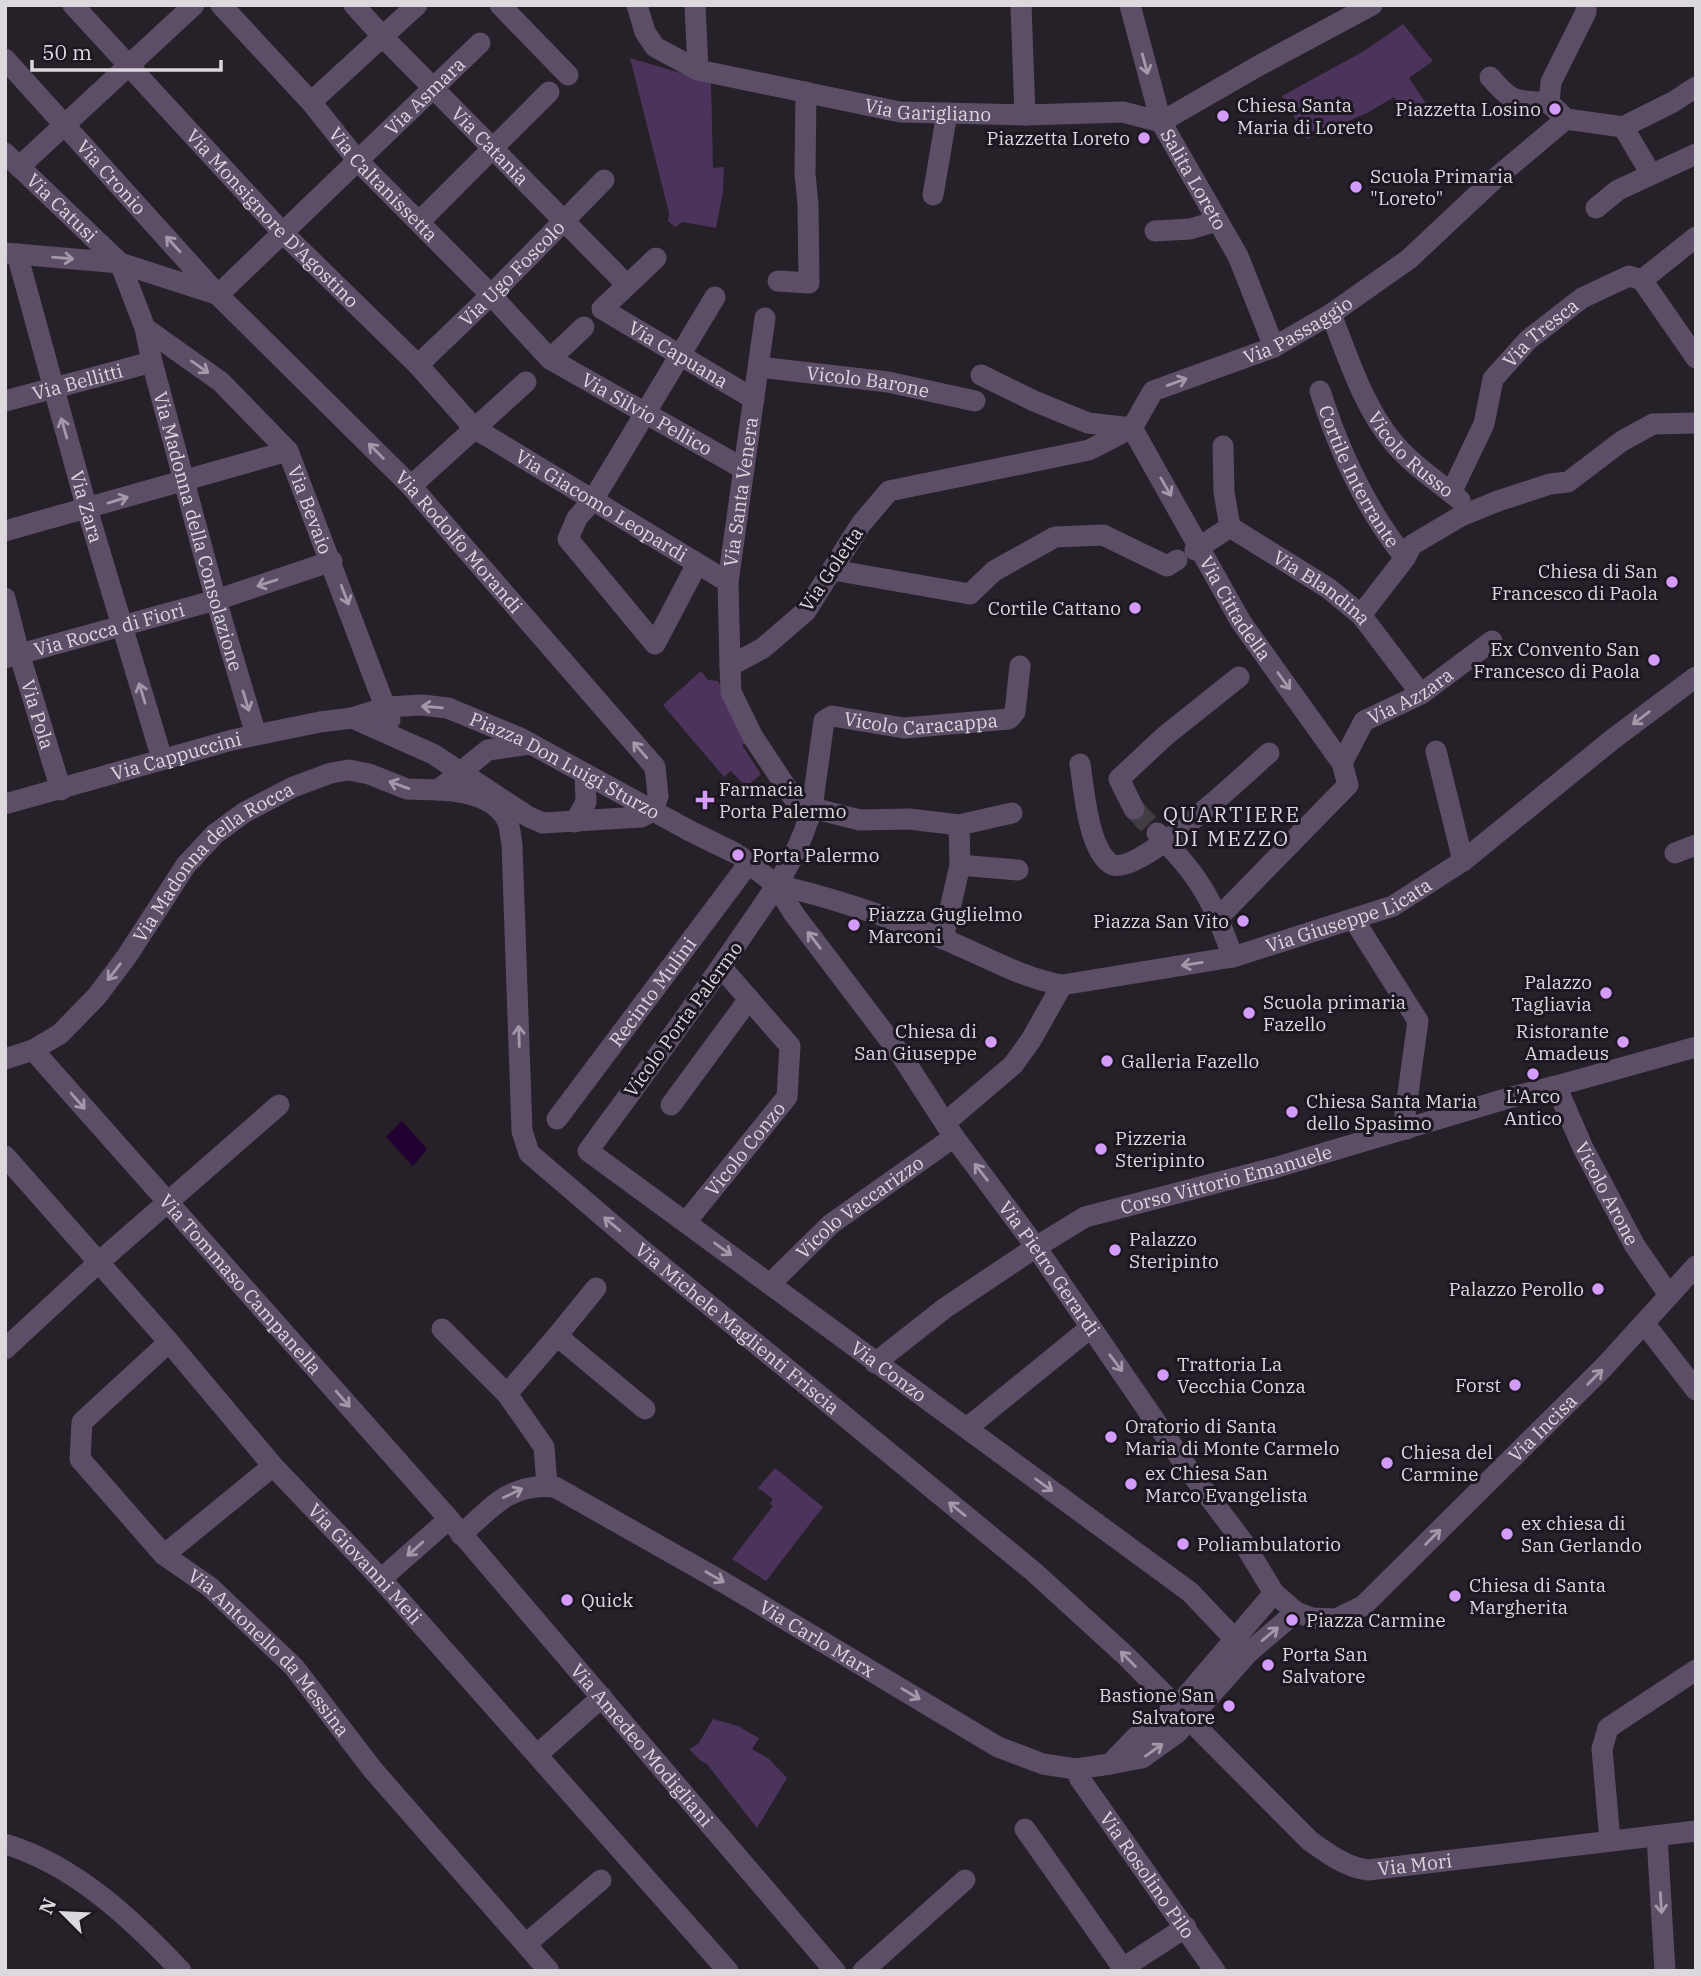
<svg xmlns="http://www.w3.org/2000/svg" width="1701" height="1976" font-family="'IBM Plex Serif',serif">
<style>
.green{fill:#4c335c}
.water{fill:#203}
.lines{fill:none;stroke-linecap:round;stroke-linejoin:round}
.minor-tunnel{stroke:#413c44;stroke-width:21;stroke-dasharray:21 10;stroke-linecap:butt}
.minor{stroke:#5d4e68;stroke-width:21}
.oneway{stroke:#a29aa9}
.poi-dot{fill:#d59bfa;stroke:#1c1720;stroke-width:2.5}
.labels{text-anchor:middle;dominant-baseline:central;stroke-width:6;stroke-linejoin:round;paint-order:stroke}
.street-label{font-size:19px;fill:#dbd8de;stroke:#1c1720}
.poi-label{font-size:19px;fill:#dbd8de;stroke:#1c1720;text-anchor:start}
.neighbourhood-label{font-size:21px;letter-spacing:2px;fill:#dcd5e1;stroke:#1c1720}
</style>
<rect width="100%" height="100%" fill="#262029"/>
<g class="green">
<polygon points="1403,24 1433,61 1409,78 1427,105 1407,119 1394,97 1367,113 1307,139 1282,96 1364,51"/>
<polygon points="630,58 711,82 713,168 724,167 723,192 716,228 683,222 675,227 668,221 669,213"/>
<polygon points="701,671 708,680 718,681 749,741 742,745 761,774 746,787 731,771 724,777 663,705"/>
<polygon points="775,1468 823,1507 766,1581 732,1559 773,1506 770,1504 773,1499 758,1488"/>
<polygon points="713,1719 738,1726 759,1738 752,1749 769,1759 787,1778 757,1828 707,1764 701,1761 689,1749 698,1744"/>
</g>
<polygon class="water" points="402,1121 427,1149 413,1166 386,1137"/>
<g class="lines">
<polyline class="minor-tunnel" points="1134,809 1157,833"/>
<g class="minor">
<path id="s1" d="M 73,5 L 283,233 L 418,365 L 474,428 L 728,582"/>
<path id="s2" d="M 221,5 L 311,102 L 358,161 L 491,295 L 550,359 L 744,469"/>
<path id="s3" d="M 354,5 L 383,37 L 627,285"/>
<polyline points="500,5 568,75"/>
<path id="s4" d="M 637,5 L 645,32 L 655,47 L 698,70 L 900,112 L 1025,115 L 1123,112 L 1161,122"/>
<polyline points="695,5 698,70"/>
<polyline points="1021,5 1025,115"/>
<path id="s5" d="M 1130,5 L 1161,122 L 1238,256 L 1274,347"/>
<polyline points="1586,5 1586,12 1551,82 1549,103 1566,119 1623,127 1673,102 1696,87"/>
<path id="s6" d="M 5,59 L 218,295 L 411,486 L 655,767 L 658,796 L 653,811 L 641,817 L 543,823 L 529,817 L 433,754 L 352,718"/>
<path d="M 1490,77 C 1513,104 1515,100 1549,103"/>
<polyline points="311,102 417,5"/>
<polyline points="1161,122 1260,65 1372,5"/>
<polyline points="1623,127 1651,174"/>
<path id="s7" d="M 5,153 L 120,263 L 145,328 L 152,362 L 216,600 L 256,735"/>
<polyline points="19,167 194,5"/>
<polyline points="933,195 947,113"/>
<polyline points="1596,208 1618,190 1696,154"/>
<polyline points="419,222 549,92"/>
<polyline points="1155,231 1190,229 1217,221"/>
<polyline points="5,253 120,263 216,294"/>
<path id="s8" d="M 17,254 L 87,509 L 162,759"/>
<path id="s9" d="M 656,258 L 602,309 L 754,399"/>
<polyline points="1642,280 1696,358"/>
<polyline points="1642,280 1696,237"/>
<polyline points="778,281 809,283 808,204 805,174 806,92"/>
<path id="s10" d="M 218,295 L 480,43"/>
<path id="s11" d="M 1331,314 C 1348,357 1363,406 1393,442 C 1412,465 1437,481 1460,500"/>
<path id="s12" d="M 145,328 L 221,382 L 288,451 L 390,720"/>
<polyline points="550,359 584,327"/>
<path id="s13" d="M 418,365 L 491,295 L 604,180"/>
<path id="s14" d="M 759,367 L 888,382 L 975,401"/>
<polyline points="981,375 1034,401 1088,423 1132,428"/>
<path id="s15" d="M 1320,391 C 1339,451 1366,509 1405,558"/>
<path id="s16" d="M 5,401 L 152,362"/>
<path id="s17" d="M 1132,428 L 1089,450 L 889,491 L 861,524 L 806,611 L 763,648 L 730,666 L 731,692 L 753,737 L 808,820 C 795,863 767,899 742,936 C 693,1009 640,1080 588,1151 L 1190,1592 L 1248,1653"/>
<path id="s18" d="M 1132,428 L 1241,622 L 1342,763 L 1348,785 L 1218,918 L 1233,957"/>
<path id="s19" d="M 1132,428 L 1153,391 L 1274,347 L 1331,314 L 1409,259 L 1491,182 L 1566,119"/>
<polyline points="1223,446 1224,492 1230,527"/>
<polyline points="411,486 526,382"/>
<path id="s20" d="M 1451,493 L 1484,424 L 1493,379 L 1528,340 L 1582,298 L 1629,276 L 1642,280"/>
<polyline points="5,531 288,451"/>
<path id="s21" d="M 1195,550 L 1230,527 L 1328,588 L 1361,615 L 1421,694"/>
<polyline points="697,564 655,644 568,539 577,518 593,500 715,297"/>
<polyline points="833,570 970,594 994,571 1055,537 1103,535 1167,566 1177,560"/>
<path id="s22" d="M 5,598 L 19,653 L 61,790"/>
<polyline points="1361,615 1405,558 1412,545 1461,516 1498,501 1550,484 1568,482 1622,441 1653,424 1696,423"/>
<path id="s23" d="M 5,658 L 216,600 L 332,561"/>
<path id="s24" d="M 730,666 L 728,582 L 765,318"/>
<polyline points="1436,751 1463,861"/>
<path id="s25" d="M 1342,763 L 1364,721 L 1421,694 L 1492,641"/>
<path d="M 1080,764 C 1084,789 1088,849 1111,864 C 1135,880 1248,771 1269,753"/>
<path id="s26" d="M 438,790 C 463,791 496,796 508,822 C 510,829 511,838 512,845 L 522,1131 L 529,1153 L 641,1249 L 1034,1572 L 1126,1656 L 1310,1841 C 1329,1854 1345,1867 1368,1870 L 1696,1831"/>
<path id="s27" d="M 5,804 L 232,740 L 320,722 L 352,718 L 387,707 L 422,705 L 448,708 L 520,738 L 690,831 L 735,853"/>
<path id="s28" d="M 812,808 L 824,721 L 832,716 L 904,728 L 1009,719 L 1015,712 L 1020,666"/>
<polyline points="1134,809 1119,779 1165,736 1239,677"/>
<polyline points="809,819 812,808 860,820 909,819 959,825 1012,813"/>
<polyline points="575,822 586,802 585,774"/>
<path d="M 1157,833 C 1184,861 1202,882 1218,918"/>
<polyline points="1675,853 1696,845"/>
<path id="s29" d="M 741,857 L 776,885 L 794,914 L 901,1055 L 954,1137 L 1036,1247 L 1188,1469 L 1243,1542 L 1274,1593 L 1296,1612 L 1312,1618 L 1336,1619 L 1363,1606 L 1604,1367 L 1696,1266"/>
<polyline points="960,865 1018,870"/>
<path id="s30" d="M 776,885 C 831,897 894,919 946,940 C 984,956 1022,978 1062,985 L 1233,957 L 1393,906 L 1463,861 L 1613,739 L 1696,677"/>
<polyline points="1354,920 1418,1021 1405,1115 1407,1129"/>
<polyline points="943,939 960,865 959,825"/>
<path id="s31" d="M 33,1050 L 449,1519 L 835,1971"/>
<path id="s32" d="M 5,1059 L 33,1050 L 60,1034 L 97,996 L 127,956 L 186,865 L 215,834 L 245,812 L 293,787 L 331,773 L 349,770 L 369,774 L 407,789 L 438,790 L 488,750 L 529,744"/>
<path id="s33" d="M 1556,1086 L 1583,1148 L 1635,1246 L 1669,1295"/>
<polyline points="671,1105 749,999"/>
<path id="s34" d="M 557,1119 L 749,863"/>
<polyline points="946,1122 1013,1065 1031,1040 1062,985"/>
<path id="s35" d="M 5,1156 L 169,1342 L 273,1466 L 381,1579 L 728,1971"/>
<path id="s36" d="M 686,1222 L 787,1097 L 790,1046 L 721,967"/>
<path id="s37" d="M 771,1283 L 831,1224 L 954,1137"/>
<polyline points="1644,1323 1696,1390"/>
<polyline points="442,1329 507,1394 544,1447 547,1486"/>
<polyline points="557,1336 596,1288"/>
<path id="s38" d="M 169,1342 L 82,1422 L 80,1459 L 164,1555 L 210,1587 L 294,1667 L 373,1770 L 549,1971"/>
<polyline points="5,1349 99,1262 279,1105"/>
<path id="s39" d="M 875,1363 L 945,1308 L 1036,1247 L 1085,1217 L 1274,1168 L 1512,1097 L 1556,1086 L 1696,1047"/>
<polyline points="507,1394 557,1336 645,1409"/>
<polyline points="967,1428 1090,1328"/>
<path id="s40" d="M 461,1535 C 491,1508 510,1482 555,1487 L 723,1582 L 998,1747 L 1043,1764 L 1076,1769 L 1110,1764 L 1136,1737 L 1176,1708 L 1274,1593"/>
<polyline points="164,1555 273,1466"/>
<polyline points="381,1579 449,1519"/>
<polyline points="538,1754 602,1697"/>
<polyline points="1110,1764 1142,1758 1177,1733 1248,1653 1296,1612"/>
<path id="s41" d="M 1076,1769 L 1080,1779 L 1215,1971"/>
<polyline points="1025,1829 1125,1971"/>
<polyline points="1657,1836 1665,1971"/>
<polyline points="1610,1841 1602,1749 1608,1728 1696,1670"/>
<path d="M 5,1844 C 75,1865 132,1919 181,1971"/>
<polyline points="526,1944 601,1880"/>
<polyline points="1123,1968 1186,1927"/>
<polyline points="863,1971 965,1880"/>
</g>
</g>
<defs><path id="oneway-shaft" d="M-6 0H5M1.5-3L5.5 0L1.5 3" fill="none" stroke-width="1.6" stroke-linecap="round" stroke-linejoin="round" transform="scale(1.75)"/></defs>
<g class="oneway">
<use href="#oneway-shaft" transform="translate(1145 64) rotate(75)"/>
<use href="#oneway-shaft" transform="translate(173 244) rotate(-132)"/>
<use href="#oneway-shaft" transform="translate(63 258) rotate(5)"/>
<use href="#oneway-shaft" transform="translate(200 367) rotate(35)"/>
<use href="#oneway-shaft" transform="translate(1177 382) rotate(-20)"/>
<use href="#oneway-shaft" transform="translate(64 428) rotate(-106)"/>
<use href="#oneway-shaft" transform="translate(376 451) rotate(-135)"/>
<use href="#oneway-shaft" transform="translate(1166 487) rotate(60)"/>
<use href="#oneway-shaft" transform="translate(118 500) rotate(-17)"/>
<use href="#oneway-shaft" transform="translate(267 583) rotate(162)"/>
<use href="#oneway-shaft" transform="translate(345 595) rotate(69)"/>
<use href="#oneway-shaft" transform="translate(1284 681) rotate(54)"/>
<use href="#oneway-shaft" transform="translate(142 693) rotate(-107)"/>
<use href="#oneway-shaft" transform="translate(246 701) rotate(73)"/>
<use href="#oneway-shaft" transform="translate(432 707) rotate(-175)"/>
<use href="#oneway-shaft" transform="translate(1641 718) rotate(143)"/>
<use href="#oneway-shaft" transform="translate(640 750) rotate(-131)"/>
<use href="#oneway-shaft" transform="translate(399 785) rotate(-160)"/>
<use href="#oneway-shaft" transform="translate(814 940) rotate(-128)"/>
<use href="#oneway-shaft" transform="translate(1192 964) rotate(171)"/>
<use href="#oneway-shaft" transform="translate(114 972) rotate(128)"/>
<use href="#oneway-shaft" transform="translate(519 1036) rotate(-92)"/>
<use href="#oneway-shaft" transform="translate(78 1101) rotate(49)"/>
<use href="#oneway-shaft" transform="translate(981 1172) rotate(-128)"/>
<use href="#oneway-shaft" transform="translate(612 1224) rotate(-140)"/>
<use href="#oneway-shaft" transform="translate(723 1249) rotate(36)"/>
<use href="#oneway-shaft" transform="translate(1116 1363) rotate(53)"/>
<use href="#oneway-shaft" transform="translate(1595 1377) rotate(-45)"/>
<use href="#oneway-shaft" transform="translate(343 1399) rotate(49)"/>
<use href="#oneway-shaft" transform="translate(1044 1485) rotate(36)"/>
<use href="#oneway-shaft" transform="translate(513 1493) rotate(-26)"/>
<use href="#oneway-shaft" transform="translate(957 1509) rotate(-141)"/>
<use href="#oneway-shaft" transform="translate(1433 1537) rotate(-45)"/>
<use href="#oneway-shaft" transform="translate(415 1549) rotate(138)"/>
<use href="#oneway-shaft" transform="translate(715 1577) rotate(30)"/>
<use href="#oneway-shaft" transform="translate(1270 1634) rotate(-40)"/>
<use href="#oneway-shaft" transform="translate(1128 1659) rotate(-135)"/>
<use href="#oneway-shaft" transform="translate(911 1694) rotate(31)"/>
<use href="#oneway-shaft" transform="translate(1154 1750) rotate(-35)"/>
<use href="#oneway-shaft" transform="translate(1661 1903) rotate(86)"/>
</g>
<g class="poi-dot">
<circle cx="1555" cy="109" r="7"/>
<circle cx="1223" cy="116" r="7"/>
<circle cx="1144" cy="138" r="7"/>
<circle cx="1356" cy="187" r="7"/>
<circle cx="1672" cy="582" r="7"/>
<circle cx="1135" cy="608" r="7"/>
<circle cx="1654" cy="660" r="7"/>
<path d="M701.5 789.5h7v7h7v7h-7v7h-7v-7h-7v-7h7z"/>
<circle cx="738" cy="855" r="7"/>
<circle cx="1243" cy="921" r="7"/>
<circle cx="854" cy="925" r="7"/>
<circle cx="1606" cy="993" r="7"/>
<circle cx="1249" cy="1013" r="7"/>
<circle cx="991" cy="1042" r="7"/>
<circle cx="1623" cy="1042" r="7"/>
<circle cx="1107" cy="1061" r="7"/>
<circle cx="1533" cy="1074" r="7"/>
<circle cx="1292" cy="1112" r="7"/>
<circle cx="1101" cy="1149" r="7"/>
<circle cx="1115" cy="1250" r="7"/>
<circle cx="1598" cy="1289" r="7"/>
<circle cx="1163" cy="1375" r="7"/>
<circle cx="1515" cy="1385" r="7"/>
<circle cx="1111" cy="1437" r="7"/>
<circle cx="1387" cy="1463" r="7"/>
<circle cx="1131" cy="1484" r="7"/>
<circle cx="1507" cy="1534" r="7"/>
<circle cx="1183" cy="1544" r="7"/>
<circle cx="1455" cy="1596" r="7"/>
<circle cx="567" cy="1600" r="7"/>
<circle cx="1292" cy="1620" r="7"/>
<circle cx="1268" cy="1665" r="7"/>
<circle cx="1229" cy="1706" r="7"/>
</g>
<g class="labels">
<g class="street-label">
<text stroke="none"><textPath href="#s10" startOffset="287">Via Asmara</textPath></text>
<text stroke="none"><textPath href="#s4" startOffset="329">Via Garigliano</textPath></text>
<text stroke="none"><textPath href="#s3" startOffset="196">Via Catania</textPath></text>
<text stroke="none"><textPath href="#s6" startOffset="159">Via Cronio</textPath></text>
<text stroke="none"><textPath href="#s5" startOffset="187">Salita Loreto</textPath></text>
<text stroke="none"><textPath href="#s2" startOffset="242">Via Caltanissetta</textPath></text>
<text stroke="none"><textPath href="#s7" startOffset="79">Via Catusi</textPath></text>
<text stroke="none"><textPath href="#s1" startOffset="292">Via Monsignore D'Agostino</textPath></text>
<text stroke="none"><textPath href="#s13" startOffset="131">Via Ugo Foscolo</textPath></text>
<text stroke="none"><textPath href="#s19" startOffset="200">Via Passaggio</textPath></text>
<text stroke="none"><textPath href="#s20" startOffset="189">Via Tresca</textPath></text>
<text stroke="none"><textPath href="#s9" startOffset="163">Via Capuana</textPath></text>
<text stroke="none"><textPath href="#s16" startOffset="75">Via Bellitti</textPath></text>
<text stroke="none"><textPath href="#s14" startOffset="110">Vicolo Barone</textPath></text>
<text stroke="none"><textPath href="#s2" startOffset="595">Via Silvio Pellico</textPath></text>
<text stroke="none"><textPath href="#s11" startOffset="164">Vicolo Russo</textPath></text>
<text stroke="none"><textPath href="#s15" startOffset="94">Cortile Interrante</textPath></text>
<text stroke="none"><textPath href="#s24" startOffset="175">Via Santa Venera</textPath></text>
<text stroke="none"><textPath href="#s1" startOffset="732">Via Giacomo Leopardi</textPath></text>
<text stroke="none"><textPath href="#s8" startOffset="262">Via Zara</textPath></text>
<text stroke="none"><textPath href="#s12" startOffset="252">Via Bevaio</textPath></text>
<text stroke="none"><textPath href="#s7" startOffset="439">Via Madonna della Consolazione</textPath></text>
<text stroke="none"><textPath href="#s6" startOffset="663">Via Rodolfo Morandi</textPath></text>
<text transform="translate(831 569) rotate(-56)">Via Goletta</text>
<text stroke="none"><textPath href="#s21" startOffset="152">Via Blandina</textPath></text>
<text stroke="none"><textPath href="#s18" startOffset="208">Via Cittadella</textPath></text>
<text stroke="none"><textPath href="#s23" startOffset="108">Via Rocca di Fiori</textPath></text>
<text stroke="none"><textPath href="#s25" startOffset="100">Via Azzara</textPath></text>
<text stroke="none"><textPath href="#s22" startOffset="121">Via Pola</textPath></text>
<text stroke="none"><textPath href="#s28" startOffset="187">Vicolo Caracappa</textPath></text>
<text stroke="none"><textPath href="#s27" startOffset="178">Via Cappuccini</textPath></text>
<text stroke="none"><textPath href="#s27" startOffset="586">Piazza Don Luigi Sturzo</textPath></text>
<text stroke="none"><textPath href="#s32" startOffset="294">Via Madonna della Rocca</textPath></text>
<text stroke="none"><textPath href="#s30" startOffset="600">Via Giuseppe Licata</textPath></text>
<text stroke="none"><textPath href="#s34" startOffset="159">Recinto Mulini</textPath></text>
<text transform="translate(683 1019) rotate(-54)">Vicolo Porta Palermo</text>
<text stroke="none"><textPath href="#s36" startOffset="94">Vicolo Conzo</textPath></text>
<text stroke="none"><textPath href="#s39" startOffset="402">Corso Vittorio Emanuele</textPath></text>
<text stroke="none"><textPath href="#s33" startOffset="119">Vicolo Arone</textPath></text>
<text stroke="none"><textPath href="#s37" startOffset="117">Vicolo Vaccarizzo</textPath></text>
<text stroke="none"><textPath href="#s29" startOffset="516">Via Pietro Gerardi</textPath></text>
<text stroke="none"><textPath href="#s31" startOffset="313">Via Tommaso Campanella</textPath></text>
<text stroke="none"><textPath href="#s26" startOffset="686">Via Michele Maglienti Friscia</textPath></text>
<text stroke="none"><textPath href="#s17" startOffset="1440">Via Conzo</textPath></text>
<text stroke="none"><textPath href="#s29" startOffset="1264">Via Incisa</textPath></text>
<text stroke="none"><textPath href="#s35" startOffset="544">Via Giovanni Meli</textPath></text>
<text stroke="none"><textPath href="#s40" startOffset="413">Via Carlo Marx</textPath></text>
<text stroke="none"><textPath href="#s38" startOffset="427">Via Antonello da Messina</textPath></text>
<text stroke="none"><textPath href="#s31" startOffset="924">Via Amedeo Modigliani</textPath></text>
<text stroke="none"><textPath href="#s26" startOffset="1568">Via Mori</textPath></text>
<text stroke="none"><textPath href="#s41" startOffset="128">Via Rosolino Pilo</textPath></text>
</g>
<g class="poi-label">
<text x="1237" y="105">Chiesa Santa<tspan x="1237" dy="22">Maria di Loreto</tspan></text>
<text x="1541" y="109" text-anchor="end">Piazzetta Losino</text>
<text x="1130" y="138" text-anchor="end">Piazzetta Loreto</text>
<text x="1370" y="176">Scuola Primaria<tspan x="1370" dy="22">"Loreto"</tspan></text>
<text x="1658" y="571" text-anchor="end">Chiesa di San<tspan x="1658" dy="22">Francesco di Paola</tspan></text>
<text x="1121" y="608" text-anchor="end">Cortile Cattano</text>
<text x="1640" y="649" text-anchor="end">Ex Convento San<tspan x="1640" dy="22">Francesco di Paola</tspan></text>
<text x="719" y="789">Farmacia<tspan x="719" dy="22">Porta Palermo</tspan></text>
<text x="752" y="855">Porta Palermo</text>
<text x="868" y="914">Piazza Guglielmo<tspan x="868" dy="22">Marconi</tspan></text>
<text x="1229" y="921" text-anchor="end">Piazza San Vito</text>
<text x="1592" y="982" text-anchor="end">Palazzo<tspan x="1592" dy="22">Tagliavia</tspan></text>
<text x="1263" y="1002">Scuola primaria<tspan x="1263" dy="22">Fazello</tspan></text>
<text x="977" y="1031" text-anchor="end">Chiesa di<tspan x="977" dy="22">San Giuseppe</tspan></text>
<text x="1609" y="1031" text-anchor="end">Ristorante<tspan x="1609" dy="22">Amadeus</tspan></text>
<text x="1121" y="1061">Galleria Fazello</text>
<text x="1533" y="1096" text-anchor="middle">L'Arco<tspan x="1533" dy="22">Antico</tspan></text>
<text x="1306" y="1101">Chiesa Santa Maria<tspan x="1306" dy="22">dello Spasimo</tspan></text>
<text x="1115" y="1138">Pizzeria<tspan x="1115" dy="22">Steripinto</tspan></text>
<text x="1129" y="1239">Palazzo<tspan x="1129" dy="22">Steripinto</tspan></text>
<text x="1584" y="1289" text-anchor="end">Palazzo Perollo</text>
<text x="1177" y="1364">Trattoria La<tspan x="1177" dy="22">Vecchia Conza</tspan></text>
<text x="1501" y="1385" text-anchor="end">Forst</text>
<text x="1125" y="1426">Oratorio di Santa<tspan x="1125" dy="22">Maria di Monte Carmelo</tspan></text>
<text x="1401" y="1452">Chiesa del<tspan x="1401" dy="22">Carmine</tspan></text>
<text x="1145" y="1473">ex Chiesa San<tspan x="1145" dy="22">Marco Evangelista</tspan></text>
<text x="1521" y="1523">ex chiesa di<tspan x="1521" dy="22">San Gerlando</tspan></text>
<text x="1197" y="1544">Poliambulatorio</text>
<text x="1469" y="1585">Chiesa di Santa<tspan x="1469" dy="22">Margherita</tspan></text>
<text x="581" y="1600">Quick</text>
<text x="1306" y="1620">Piazza Carmine</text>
<text x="1282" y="1654">Porta San<tspan x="1282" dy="22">Salvatore</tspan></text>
<text x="1215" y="1695" text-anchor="end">Bastione San<tspan x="1215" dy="22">Salvatore</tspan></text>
</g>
<g class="neighbourhood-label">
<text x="1232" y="814">QUARTIERE<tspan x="1232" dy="24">DI MEZZO</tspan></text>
</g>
</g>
<rect width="1701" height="1976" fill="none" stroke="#dbd8de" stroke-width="14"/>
<g transform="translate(63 1913) rotate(294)" stroke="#1c1720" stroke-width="5" paint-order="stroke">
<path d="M0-5L12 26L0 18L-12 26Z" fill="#dbd8de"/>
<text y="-10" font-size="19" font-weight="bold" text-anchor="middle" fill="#dbd8de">N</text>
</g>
<path d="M32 60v10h189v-10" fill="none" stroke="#dbd8de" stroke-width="3.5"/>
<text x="42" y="60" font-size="21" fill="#dbd8de" stroke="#1c1720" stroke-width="5" paint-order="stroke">50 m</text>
</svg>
